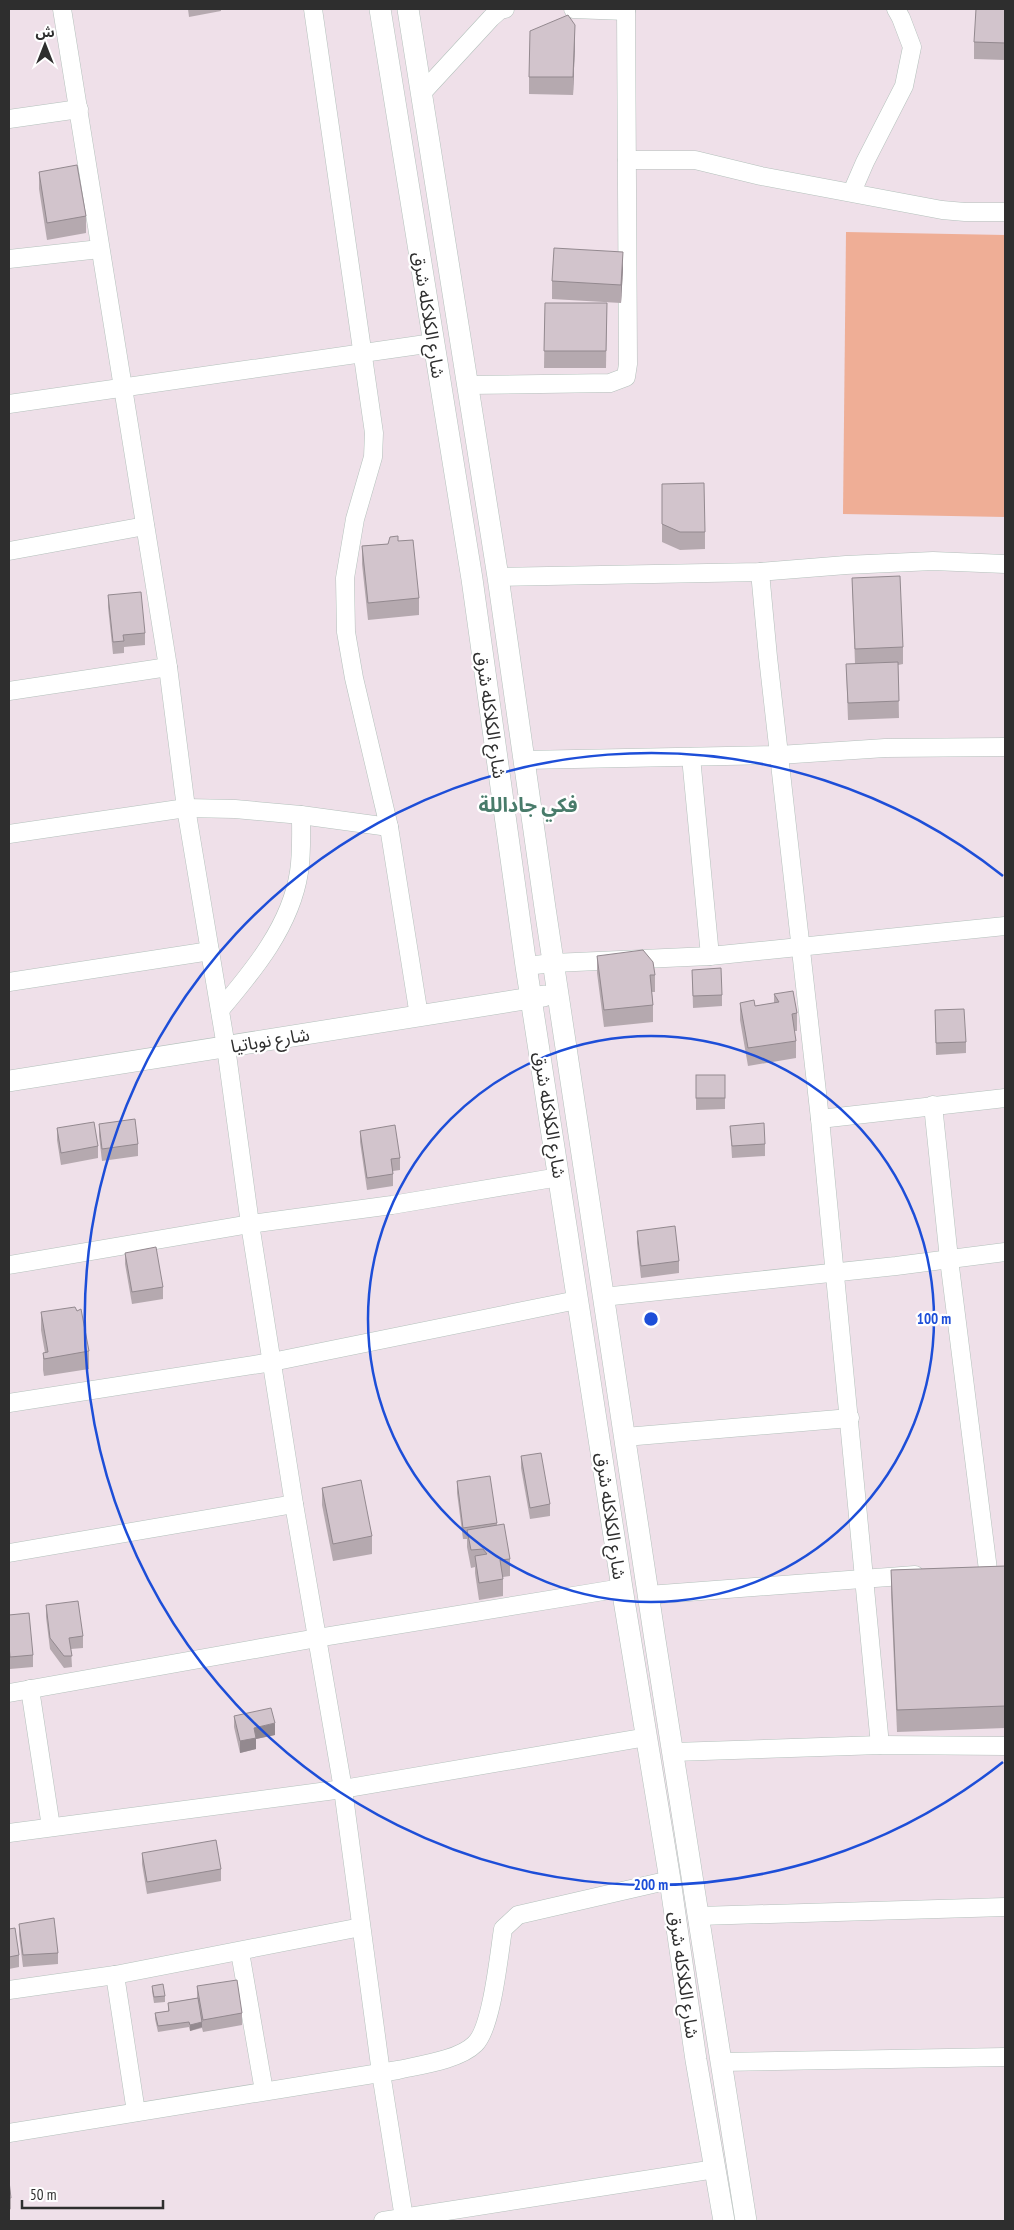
<svg xmlns="http://www.w3.org/2000/svg" width="1014" height="2230" font-family="'PT Sans Narrow','Noto Sans Arabic',sans-serif">
<style>
.pitch{fill:#efae96}
.lines{fill:none;stroke-linecap:round;stroke-linejoin:round}
.minor-casing{stroke:#b4c1bc;stroke-width:19}
.tertiary-casing{stroke:#b4c1bc;stroke-width:22}
.minor{stroke:#fff;stroke-width:18}
.tertiary{stroke:#fff;stroke-width:21}
.wall{fill:#b5a9af}
.shaded-wall{fill:#93898f}
.building{fill:#d2c4cc;stroke:#93898f}
.ring{fill:none;stroke:#1d4ed8;stroke-width:2.5}
.labels{text-anchor:middle;dominant-baseline:central;stroke-width:4.5;stroke-linejoin:round;paint-order:stroke}
.street-label{font-size:18px;fill:#2e2e2e;stroke:#fff}
.quarter-label{font-size:20px;font-weight:bold;fill:#487b6a;stroke:#fff}
.centre{fill:#1d4ed8;stroke:#fff;stroke-width:2.5}
.ring-label{font-size:15px;text-anchor:middle;font-weight:bold;fill:#1d4ed8;stroke:#fff;stroke-width:4.5;stroke-linejoin:round;paint-order:stroke}
</style>
<rect width="100%" height="100%" fill="#efe0e9"/>
<polygon class="pitch" points="846,232 1005,235 1005,517 843,514"/>
<g class="lines">
<g class="minor-casing">
<g id="minor">
<polyline points="62,9 168,667 186,808 226,1047 250,1224 294,1504 343,1789 381,2073 404,2218"/>
<polyline points="313,9 374,433 373,457 355,519 345,578 346,632 354,678 389,827 419,1016"/>
<polyline points="573,9 626,11"/>
<polyline points="421,94 491,18 500,10 505,9"/>
<polyline points="9,119 79,109"/>
<polyline points="627,160 695,160 761,176 942,210 965,212 1005,212"/>
<polyline points="852,192 865,162 904,86 912,47 901,18 896,9"/>
<polyline points="9,259 100,249"/>
<polyline points="468,385 610,383 626,377 628,364 626,9"/>
<polyline points="9,404 433,343"/>
<polyline points="9,551 145,526"/>
<polyline points="760,572 768,657 820,1119 880,1745"/>
<polyline points="498,577 760,572 846,565 933,561 1005,564"/>
<polyline points="9,691 168,667"/>
<polyline points="691,757 710,956"/>
<polyline points="524,760 779,755 885,748 1005,747"/>
<polyline points="9,834 186,808 235,809 301,815 389,827"/>
<polyline points="526,966 553,963 710,956 1005,926"/>
<polyline points="9,982 210,951"/>
<path d="M 220,1010 C 254,970 291,925 299,872 C 302,854 301,833 301,815"/>
<polyline points="933,1105 949,1259 988,1570"/>
<polyline points="820,1119 1005,1098"/>
<polyline points="9,1265 250,1224 392,1205 559,1177"/>
<polyline points="603,1297 896,1266 1005,1252"/>
<polyline points="9,1403 272,1362 577,1300"/>
<polyline points="625,1437 850,1418"/>
<polyline points="9,1553 294,1504"/>
<polyline points="648,1595 915,1575"/>
<polyline points="30,1689 51,1827"/>
<polyline points="9,1693 317,1638 622,1588"/>
<polyline points="674,1752 880,1745 1005,1746"/>
<polyline points="9,1833 343,1789 647,1737"/>
<polyline points="699,1916 1005,1907"/>
<polyline points="240,1952 264,2091"/>
<polyline points="115,1975 136,2112"/>
<polyline points="9,1990 115,1975 361,1927"/>
<polyline points="721,2062 1005,2057"/>
<path d="M 9,2133 L 398,2070 C 420,2065 459,2060 475,2044 C 492,2028 499,1954 503,1929 L 518,1915 L 670,1880"/>
<polyline points="383,2221 715,2169"/>
</g>
</g>
<g class="tertiary-casing">
<g id="tertiary">
<polyline points="380,9 472,579 526,966 622,1588 670,1880 696,2060 724,2221"/>
<polyline points="408,9 498,577 545,908 655,1640 746,2221"/>
<polyline points="9,1081 544,996"/>
</g>
</g>
<use href="#minor" class="minor"/>
<use href="#tertiary" class="tertiary"/>
</g>
<g class="wall">
<polygon points="188,9 221,9 221,11 189,17"/>
<polygon points="1005,9 1005,60 974,59 974,42"/>
<polygon points="575,42 573,95 529,94 529,77"/>
<polygon points="39,172 86,216 86,233 47,240 39,189"/>
<polygon points="623,269 621,303 552,299 552,281"/>
<polygon points="545,303 607,303 606,368 544,368"/>
<polygon points="662,484 705,532 705,549 680,550 662,542"/>
<polygon points="398,541 419,598 419,615 368,620 362,564 362,546 388,544"/>
<polygon points="852,578 903,647 903,664 898,665 899,718 848,720 846,664 855,664"/>
<polygon points="108,595 145,633 145,645 124,647 124,653 113,654 108,607"/>
<polygon points="597,956 655,975 655,992 652,992 653,1005 653,1022 604,1027 597,973"/>
<polygon points="692,970 722,995 722,1006 693,1008"/>
<polygon points="774,994 797,1013 797,1031 794,1031 796,1041 796,1058 748,1066 740,1020 740,1003 755,1006 774,1003"/>
<polygon points="935,1010 966,1042 966,1053 936,1055"/>
<polygon points="696,1075 725,1075 725,1109 696,1110"/>
<polygon points="99,1124 138,1144 138,1156 102,1161 99,1136"/>
<polygon points="730,1126 765,1144 765,1156 732,1158"/>
<polygon points="57,1128 98,1146 98,1158 61,1165 57,1140"/>
<polygon points="360,1131 400,1158 400,1170 393,1171 393,1186 367,1190 360,1142"/>
<polygon points="637,1231 679,1261 679,1273 641,1278 637,1243"/>
<polygon points="125,1253 163,1287 163,1299 132,1304 125,1264"/>
<polygon points="41,1312 89,1351 89,1369 44,1376 43,1370 43,1353 45,1353 41,1330"/>
<polygon points="521,1456 550,1504 550,1516 530,1519 521,1468"/>
<polygon points="457,1481 497,1523 497,1525 510,1559 510,1576 503,1577 503,1596 479,1600 475,1573 475,1567 471,1568 467,1547 467,1539 463,1539 457,1493"/>
<polygon points="322,1488 372,1536 372,1554 333,1561 322,1505"/>
<polygon points="1005,1566 1005,1728 897,1732 891,1593 891,1570"/>
<polygon points="46,1605 83,1636 83,1648 71,1649 72,1667 64,1668 50,1649 46,1617"/>
<polygon points="9,1615 33,1655 33,1667 10,1669 9,1657"/>
<polygon points="234,1716 275,1735 256,1739 256,1749 240,1753 234,1727"/>
<polygon points="142,1853 221,1869 221,1881 147,1894 142,1864"/>
<polygon points="19,1924 58,1953 58,1964 23,1967 19,1935"/>
<polygon points="9,1929 19,1955 19,1967 9,1969"/>
<polygon points="152,1986 165,1996 165,2002 154,2003 152,1991"/>
<polygon points="197,1986 242,2013 242,2025 203,2032 202,2028 190,2031 189,2027 158,2032 155,2019 155,2013 168,2011 168,2003 197,1998"/>
<polygon points="9,2181 11,2198 11,2209 9,2210"/>
</g>
<g class="shaded-wall">
<polygon points="575,25 575,42 573,95 573,77"/>
<polygon points="623,252 623,269 621,303 621,285"/>
<polygon points="275,1723 275,1735 256,1739 256,1749 240,1753 240,1741 254,1728"/>
<polygon points="202,2022 202,2027 190,2031 190,2025"/>
</g>
<g class="building">
<polygon points="976,9 1005,9 1005,43 974,42"/>
<polygon points="568,15 575,25 573,77 529,77 530,31"/>
<polygon points="77,165 86,216 47,223 39,172"/>
<polygon points="554,248 623,252 621,285 552,281"/>
<polygon points="545,303 607,303 606,351 544,351"/>
<polygon points="704,483 705,532 680,532 662,524 662,484"/>
<polygon points="398,536 398,541 413,540 419,598 368,603 362,546 388,544 390,537"/>
<polygon points="900,576 903,647 855,649 852,578"/>
<polygon points="141,592 145,633 123,635 124,641 113,642 108,595"/>
<polygon points="898,662 899,701 848,703 846,664"/>
<polygon points="643,950 653,962 655,975 650,975 653,1005 604,1010 597,956"/>
<polygon points="721,968 722,995 693,996 692,970"/>
<polygon points="793,991 797,1013 792,1014 796,1041 748,1048 740,1003 754,1000 755,1006 779,1002 774,994"/>
<polygon points="964,1009 966,1042 936,1043 935,1010"/>
<rect x="696" y="1075" width="29" height="23"/>
<polygon points="135,1119 138,1144 102,1149 99,1124"/>
<polygon points="94,1122 98,1146 61,1153 57,1128"/>
<polygon points="764,1123 765,1144 732,1146 730,1126"/>
<polygon points="395,1125 400,1158 391,1159 393,1174 367,1178 360,1131"/>
<polygon points="675,1226 679,1261 641,1266 637,1231"/>
<polygon points="156,1247 163,1287 132,1292 125,1253"/>
<polygon points="75,1307 77,1311 81,1309 89,1351 44,1359 43,1353 48,1352 41,1312"/>
<polygon points="541,1453 550,1504 530,1508 521,1456"/>
<polygon points="490,1476 497,1523 463,1528 457,1481"/>
<polygon points="361,1480 372,1536 333,1544 322,1488"/>
<polygon points="504,1524 510,1559 500,1560 503,1579 479,1583 475,1556 487,1554 483,1549 471,1550 467,1530"/>
<polygon points="1005,1566 1005,1706 897,1710 891,1570"/>
<polygon points="78,1601 83,1636 69,1638 72,1656 64,1656 50,1638 46,1605"/>
<polygon points="29,1613 33,1655 10,1657 9,1645 9,1615"/>
<polygon points="271,1708 275,1723 254,1728 256,1738 240,1741 234,1716"/>
<polygon points="216,1840 221,1869 147,1882 142,1853"/>
<polygon points="54,1918 58,1953 23,1955 19,1924"/>
<polygon points="15,1928 19,1955 9,1957 9,1929"/>
<polygon points="237,1980 242,2013 203,2020 197,1986"/>
<polygon points="163,1984 165,1996 154,1997 152,1986"/>
<polygon points="198,1998 202,2022 190,2025 189,2022 158,2026 155,2013 169,2011 168,2003"/>
<polygon points="9,2181 11,2198 9,2198"/>
</g>
<g class="ring">
<circle cx="651" cy="1319" r="283"/>
<path d="M1003 1762A566 566 0 1 1 1003 876"/>
</g>
<g class="labels">
<g class="street-label">
<text transform="translate(429 315) rotate(81)">شارع الكلاكله شرق</text>
<text transform="translate(491 715) rotate(82)">شارع الكلاكله شرق</text>
<text transform="translate(270 1040) rotate(-9)">شارع نوباتيا</text>
<text transform="translate(550 1115) rotate(81)">شارع الكلاكله شرق</text>
<text transform="translate(611 1516) rotate(82)">شارع الكلاكله شرق</text>
<text transform="translate(684 1975) rotate(82)">شارع الكلاكله شرق</text>
</g>
<g class="quarter-label">
<text x="528" y="805">فكي جاداللة</text>
</g>
</g>
<circle cx="651" cy="1319" r="8" class="centre"/>
<g class="ring-label">
<text x="934" y="1324">100 m</text>
<text x="651" y="1890">200 m</text>
</g>
<rect width="1014" height="2230" fill="none" stroke="#2e2e2e" stroke-width="20"/>
<g transform="translate(45 45)" stroke="#ffffff" stroke-width="4" paint-order="stroke">
<path d="M0-4L9 19L0 12L-9 19Z" fill="#2e2e2e"/>
<text y="-8" font-size="14" font-weight="bold" text-anchor="middle" fill="#2e2e2e">ش</text>
</g>
<path d="M22 2200v8h141v-8" fill="none" stroke="#2e2e2e" stroke-width="2.5"/>
<text x="30" y="2200" font-size="15" fill="#2e2e2e" stroke="#ffffff" stroke-width="4" paint-order="stroke">50 m</text>
</svg>
